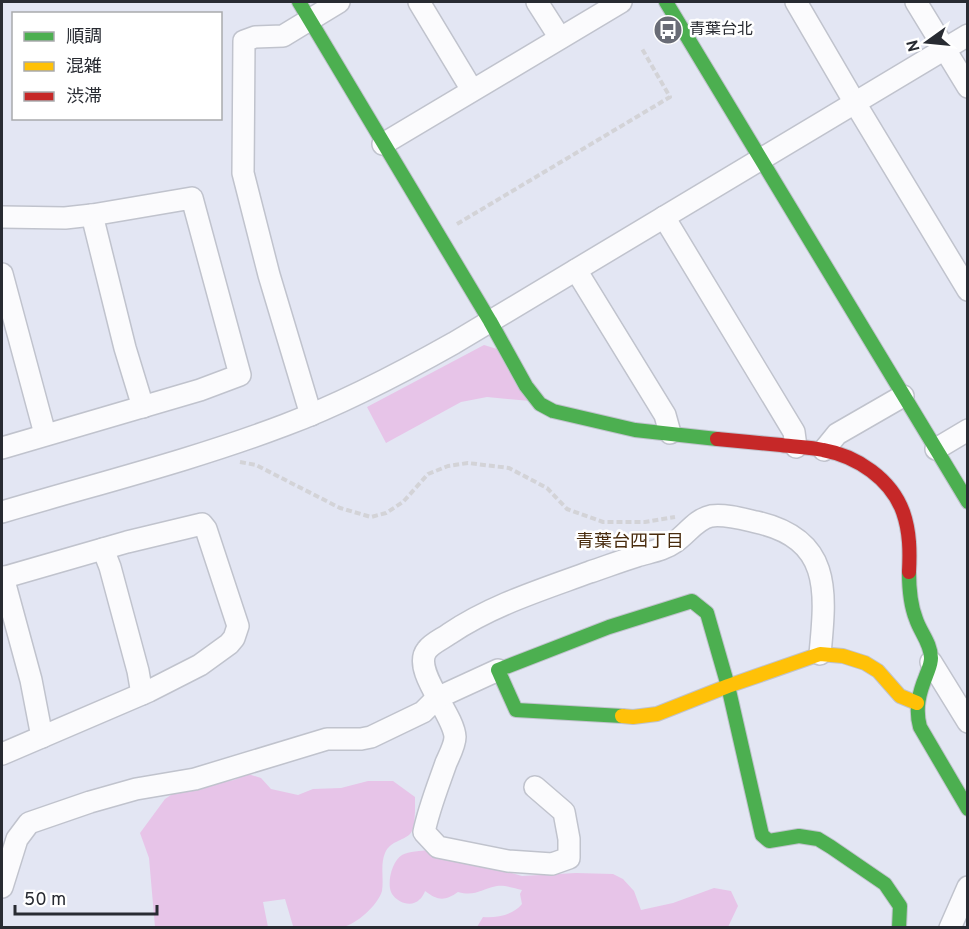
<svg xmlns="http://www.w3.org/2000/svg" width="969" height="929" font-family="Overpass,'Noto Sans JP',sans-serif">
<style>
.green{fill:#e7c4e8}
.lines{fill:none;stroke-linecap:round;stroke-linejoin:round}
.street-casing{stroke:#c0c3cd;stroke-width:24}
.fast-casing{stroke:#c0c3cd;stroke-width:16}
.slow-casing{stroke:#c0c3cd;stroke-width:16}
.jam-casing{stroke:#c0c3cd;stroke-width:16}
.path{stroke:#d3d3d7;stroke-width:4;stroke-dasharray:6 3;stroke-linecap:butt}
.street{stroke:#fbfbfd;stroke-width:21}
.fast{stroke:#4caf50;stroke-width:14}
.slow{stroke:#ffc107;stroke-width:14}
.jam{stroke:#c62828;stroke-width:14}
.labels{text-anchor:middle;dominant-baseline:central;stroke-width:5;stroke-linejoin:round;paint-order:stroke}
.poi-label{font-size:16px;fill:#282b32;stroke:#fff;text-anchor:start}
.neighbourhood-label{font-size:18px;fill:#492c0e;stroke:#fff}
</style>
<rect width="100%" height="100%" fill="#e3e6f3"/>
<g class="green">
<polygon points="484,345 497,349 530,401 487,397 461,402 386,443 367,407"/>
<path d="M 248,774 L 261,778 L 271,789 L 298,795 L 313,789 L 341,788 L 368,781 L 393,781 L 415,797 C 415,806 416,828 410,834 C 403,841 390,841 385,853 C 380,865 384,878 382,891 C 378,905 356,925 342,927 C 327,929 310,927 295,927 L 293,926 L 285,899 L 263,902 L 268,927 L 155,927 L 149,858 L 140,833 L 165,799 L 177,791 L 234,780 Z"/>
<path d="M 429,850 L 522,876 L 576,873 L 613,874 L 623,879 L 634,891 L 641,910 L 673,903 L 714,888 L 731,891 L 738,906 L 728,927 L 477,927 L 483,917 C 497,918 513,915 522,904 L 520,894 L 522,890 C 514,888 504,885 497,886 C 480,889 476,897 458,892 C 445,901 438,901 425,891 C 425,892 421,899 420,899 C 412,908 398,903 392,894 C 386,884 392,861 402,855 C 409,851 421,851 429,850 Z"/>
</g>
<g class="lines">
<g class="street-casing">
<g id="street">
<polyline points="419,2 472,90"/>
<polyline points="537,2 560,38"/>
<polyline points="796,2 855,103 968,290"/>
<polyline points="916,2 968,87"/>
<polyline points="383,144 621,2"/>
<polyline points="92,215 125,348 143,407"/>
<polyline points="2,217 65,218 92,215 192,198 240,375 200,390 2,448"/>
<polyline points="664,217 794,432 796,447"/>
<polyline points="576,270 665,415 670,433"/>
<polyline points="2,274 45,434"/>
<polyline points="311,415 269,275 243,173 244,41 255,37 283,36 339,2"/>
<polyline points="936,449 968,430"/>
<polyline points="824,450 837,434 903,396"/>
<path d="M 2,512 C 96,484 193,460 285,425 C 344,403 399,374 454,343 L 968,35"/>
<polyline points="103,549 110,567 138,671 142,694"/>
<polyline points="3,577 31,680 42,737"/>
<polyline points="2,578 127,542 202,524 206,529 238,626 234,638 229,644 200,665 149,691 2,754"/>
<polyline points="931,662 968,722"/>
<path d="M 535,787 L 564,812 L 569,839 L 569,858 L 552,864 L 508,861 L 438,847 L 424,832 C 429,808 438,786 446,763 C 449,756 455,745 455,737 C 454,714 411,670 427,650 C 432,643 442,639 449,634 C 492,605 541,590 590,572 C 605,567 621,561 637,556 C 650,552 664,550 675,542 C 687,534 696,519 711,516 C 725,514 743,519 756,522 C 832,539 826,591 820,654"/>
<polyline points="2,887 17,839 29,823 90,802 136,789 195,779 327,739 361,739 371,737 423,712 437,698 498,670"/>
<polyline points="950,928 968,887"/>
</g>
</g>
<g class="fast-casing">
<g id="fast">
<polyline points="299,2 490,321 526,386 540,404 553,411 635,430 717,439"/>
<polyline points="666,2 968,502"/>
<path d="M 909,572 C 909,588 910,604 916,619 C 920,632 931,643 931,658 C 931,665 928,670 926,676 C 919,693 915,709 920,727 L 968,809"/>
<polyline points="622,716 516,710 498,670 609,627 692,601 707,613 728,686 762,835 769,841 799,836 818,839 831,847 885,884 900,906 899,928"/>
</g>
</g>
<g class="slow-casing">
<polyline id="slow" points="622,716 633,717 657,714 728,686 820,654 843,656 865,663 878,671 900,696 917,703"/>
</g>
<g class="jam-casing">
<path id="jam" d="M 717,439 C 738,441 760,443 781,445 C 795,447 809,447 823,450 C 857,456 891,479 903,512 C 910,532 910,552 909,572"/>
</g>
<g class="path">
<polyline points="457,224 670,97 641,47"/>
<polyline points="240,462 256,465 340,508 371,517 386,513 403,502 428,474 448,466 468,463 509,468 547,488 567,509 603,522 645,522 675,517"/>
</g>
<use href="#street" class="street"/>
<use href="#fast" class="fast"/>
<use href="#slow" class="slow"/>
<use href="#jam" class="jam"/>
</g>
<defs>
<g id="bus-disc" transform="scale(1.5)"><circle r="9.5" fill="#696c76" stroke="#fff"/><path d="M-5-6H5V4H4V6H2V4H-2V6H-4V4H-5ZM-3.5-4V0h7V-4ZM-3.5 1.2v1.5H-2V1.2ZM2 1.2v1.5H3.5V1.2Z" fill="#fff"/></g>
</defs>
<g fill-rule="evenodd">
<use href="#bus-disc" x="668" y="30"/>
</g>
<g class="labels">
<g class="poi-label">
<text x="689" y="30">青葉台北</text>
</g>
<g class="neighbourhood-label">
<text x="630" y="542">青葉台四丁目</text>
</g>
</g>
<rect width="969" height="929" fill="none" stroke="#282b32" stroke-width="6"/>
<rect x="12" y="12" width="210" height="108" fill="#ffffff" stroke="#a9aaad" stroke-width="1.5"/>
<rect x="24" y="32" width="30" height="9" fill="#4caf50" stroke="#a9aaad" stroke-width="1.5"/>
<text x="66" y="42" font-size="18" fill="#282b32">順調</text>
<rect x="24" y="62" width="30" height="9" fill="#ffc107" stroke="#a9aaad" stroke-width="1.5"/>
<text x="66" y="72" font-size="18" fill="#282b32">混雑</text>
<rect x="24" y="92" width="30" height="9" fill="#c62828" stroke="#a9aaad" stroke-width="1.5"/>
<text x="66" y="102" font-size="18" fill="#282b32">渋滞</text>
<g transform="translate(927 42) rotate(255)" stroke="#ffffff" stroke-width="4.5" paint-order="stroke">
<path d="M0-4.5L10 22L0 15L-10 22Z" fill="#282b32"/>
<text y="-9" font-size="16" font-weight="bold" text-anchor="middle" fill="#282b32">N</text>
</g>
<path d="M15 905v9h142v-9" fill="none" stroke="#282b32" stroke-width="3"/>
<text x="24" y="905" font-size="18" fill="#282b32" stroke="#ffffff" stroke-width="4.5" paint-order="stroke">50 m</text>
</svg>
